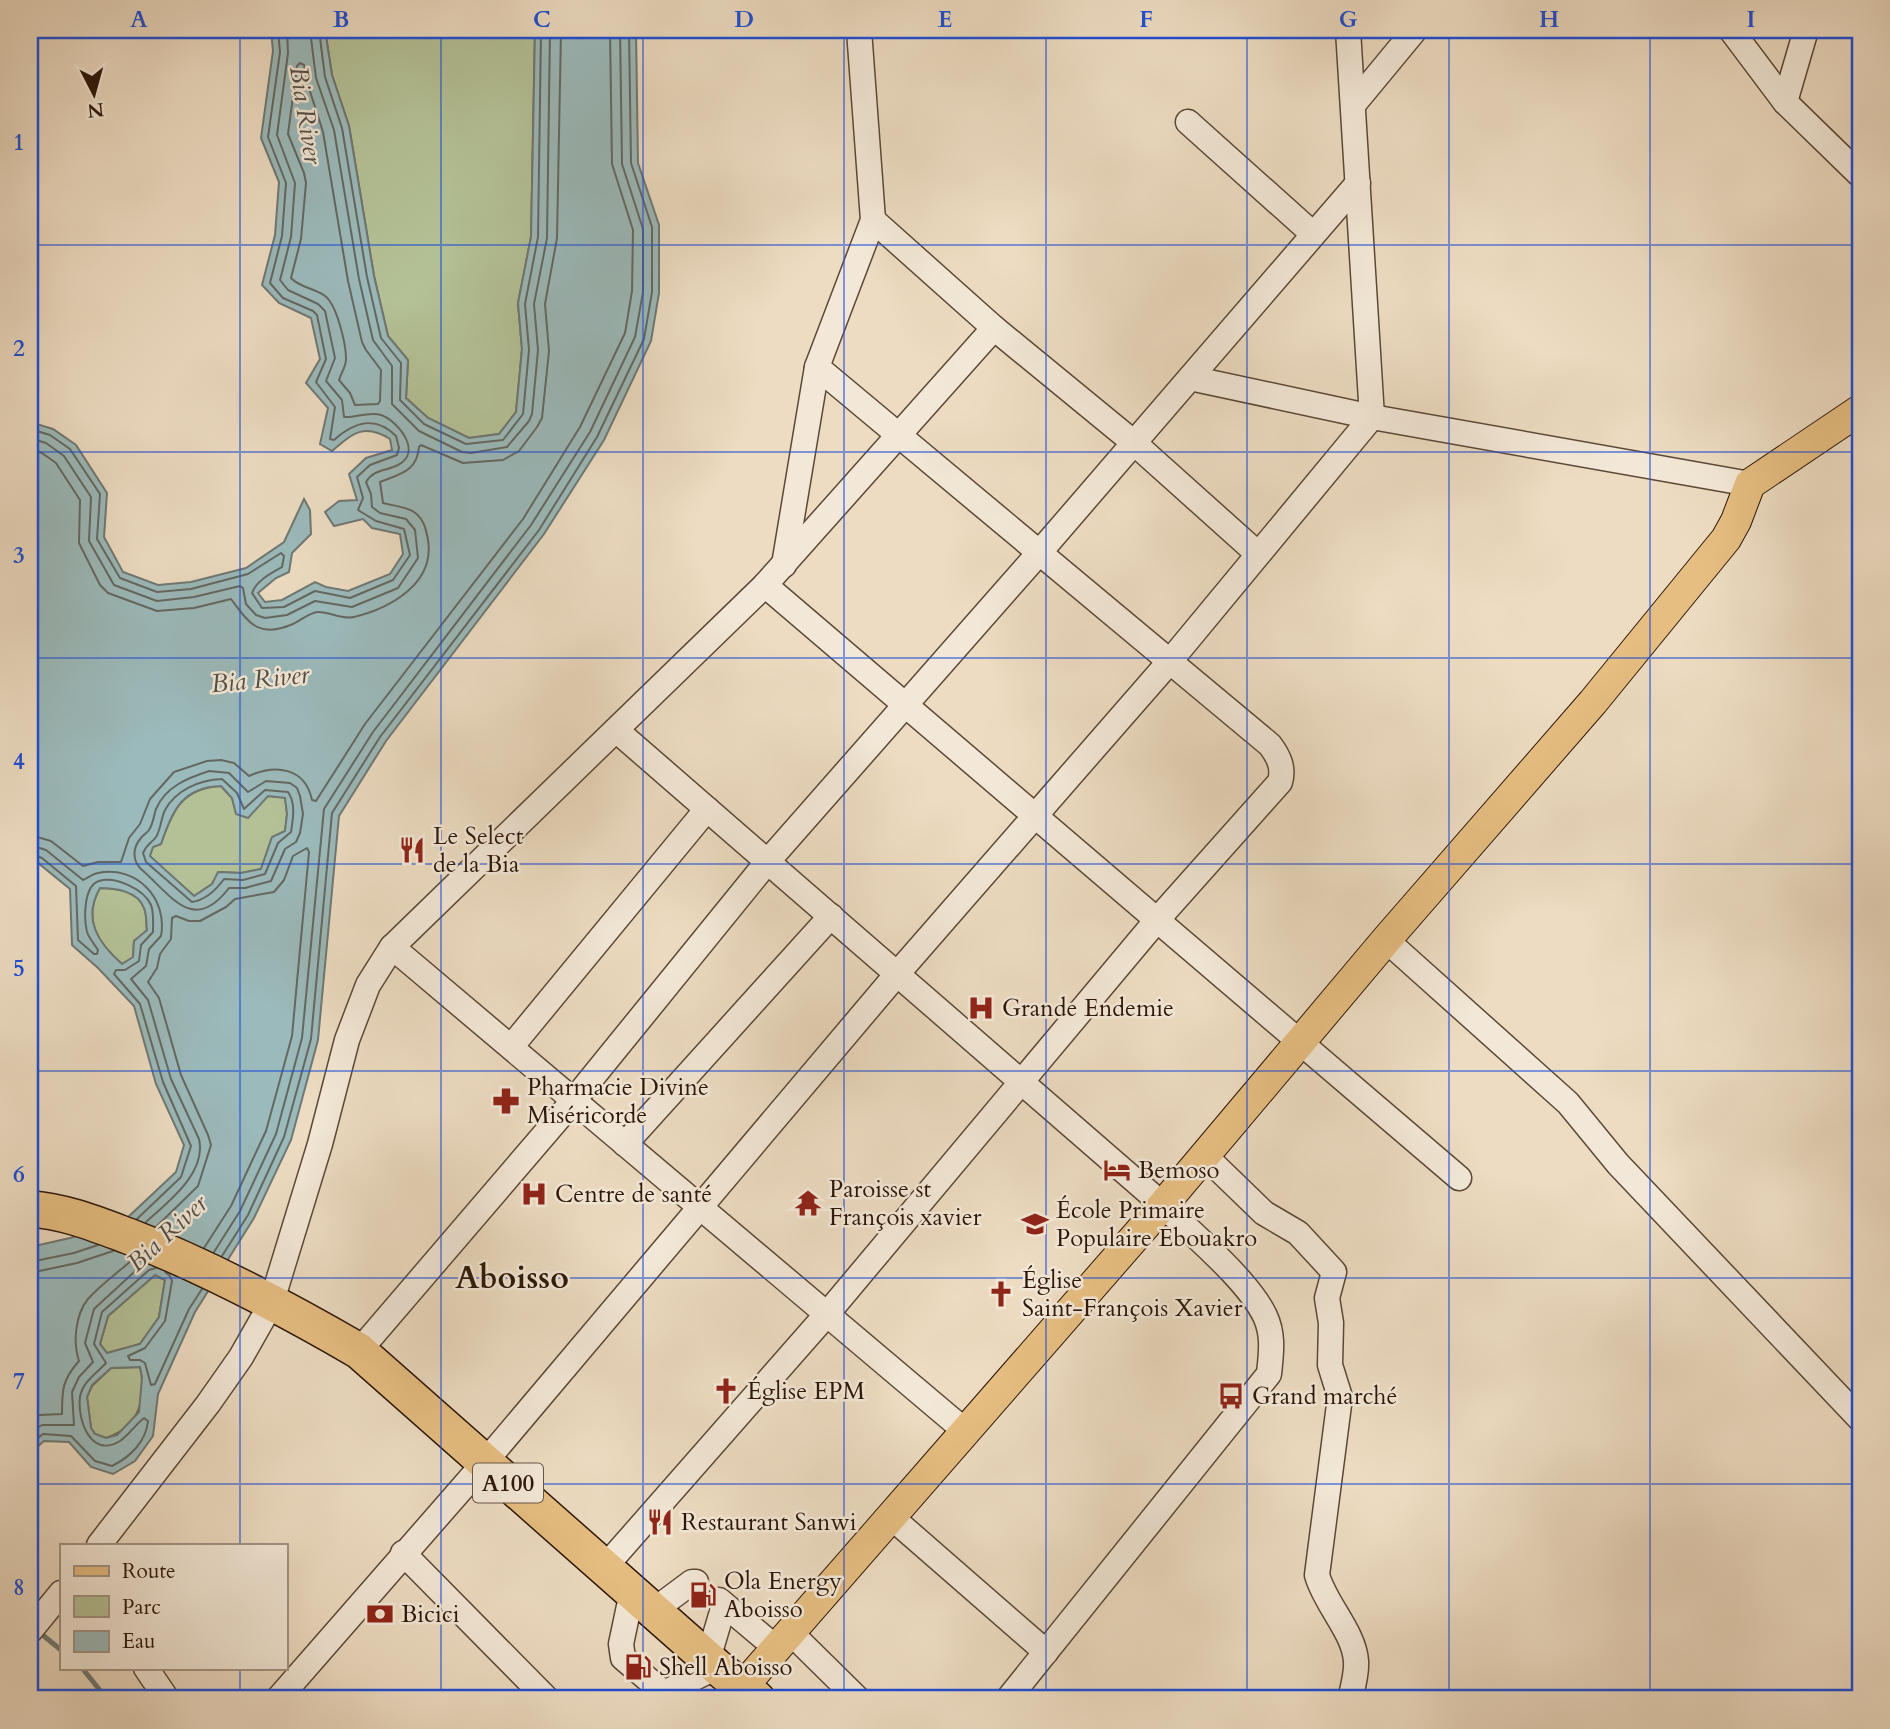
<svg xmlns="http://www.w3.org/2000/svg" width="1890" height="1729" font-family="Cardo,serif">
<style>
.green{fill:#b4c196;stroke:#706c50;stroke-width:2}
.water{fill:#9bbabb;stroke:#6f7874;stroke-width:2;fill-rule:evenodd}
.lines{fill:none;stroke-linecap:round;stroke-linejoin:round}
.shore{stroke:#646862;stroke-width:2}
.stream{stroke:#6f7874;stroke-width:5}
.minor-casing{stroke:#5c4837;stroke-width:27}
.major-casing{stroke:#2c1609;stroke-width:32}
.highway-casing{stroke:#2c1609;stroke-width:38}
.minor{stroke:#f3e8d7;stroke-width:24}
.major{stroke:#e6be81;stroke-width:30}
.highway{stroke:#e6be81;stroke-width:35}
.grid{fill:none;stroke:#1d4ed8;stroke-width:2;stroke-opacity:0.55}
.labels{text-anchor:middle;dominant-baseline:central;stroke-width:5;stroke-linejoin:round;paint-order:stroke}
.shield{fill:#f3e8d7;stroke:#685547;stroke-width:2}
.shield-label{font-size:23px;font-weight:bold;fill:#2c1609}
.poi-label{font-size:24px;fill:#2c1609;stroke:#f3e8d7;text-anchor:start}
.water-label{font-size:26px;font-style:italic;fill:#534f47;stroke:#f3e8d7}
.district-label{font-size:32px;font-weight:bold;fill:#2c1609;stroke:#f3e8d7}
.neatline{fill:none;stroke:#1d4ed8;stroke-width:2.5}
.grid-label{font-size:23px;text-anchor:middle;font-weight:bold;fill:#1d4ed8}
</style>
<rect width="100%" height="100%" fill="#eddcc2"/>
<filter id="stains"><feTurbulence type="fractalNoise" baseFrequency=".00286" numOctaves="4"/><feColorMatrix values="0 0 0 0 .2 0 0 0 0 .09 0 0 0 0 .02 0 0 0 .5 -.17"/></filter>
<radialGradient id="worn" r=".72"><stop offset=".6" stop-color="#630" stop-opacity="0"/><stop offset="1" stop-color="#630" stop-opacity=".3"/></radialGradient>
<g class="green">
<polygon points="325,30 535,30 531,237 518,303 522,349 516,412 499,434 469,438 428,418 406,398 408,360 388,336 374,276 349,126 332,75"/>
<path d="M 221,786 L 232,798 L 236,813 L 268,796 L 285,797 L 287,814 L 285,831 L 272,838 L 261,869 L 241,873 L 219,872 L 212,884 L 194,896 L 149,856 L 153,847 L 161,844 C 172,811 182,788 221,786 Z"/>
<path d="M 100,888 C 115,888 138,891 144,908 C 147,914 146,924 147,931 L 134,941 L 133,958 L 122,964 C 98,943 82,919 100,888 Z"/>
<polygon points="155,1275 165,1280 159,1317 140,1344 107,1353 100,1344 108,1316"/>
<path d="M 140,1367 C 147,1399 139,1427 106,1438 L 95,1434 L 91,1428 L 87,1397 L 92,1386 L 111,1368 Z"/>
</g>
<path class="water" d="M 271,30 L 325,30 L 332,75 L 349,126 L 374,276 L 388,336 L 408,360 L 406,398 L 428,418 L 469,438 L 499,434 L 516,412 L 522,349 L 518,303 L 531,237 L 535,30 L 636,30 L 638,163 L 659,225 L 659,293 L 651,341 L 604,440 L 544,534 L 386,741 L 339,816 L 318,1040 L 291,1140 L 254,1218 L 195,1312 L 158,1394 L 153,1436 L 135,1461 L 113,1474 L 91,1467 L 69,1442 L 44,1441 L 30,1453 L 30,1247 L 70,1238 L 126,1219 L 176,1172 L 184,1145 L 156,1084 L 134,1006 L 98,968 L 72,945 L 70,889 L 38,863 L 30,860 L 30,422 L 53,429 L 76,445 L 107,493 L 104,537 L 123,572 L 158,585 L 191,582 L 246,568 L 284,542 L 304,499 L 310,510 L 311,534 L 292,553 L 289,572 L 276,578 L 258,593 L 265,602 L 282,600 L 315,582 L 326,587 L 348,591 L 390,574 L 403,554 L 400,534 L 372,528 L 363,519 L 334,526 L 325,512 L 339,501 L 357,500 L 349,474 L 366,458 L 392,450 L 390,439 C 364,423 353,433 332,451 L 320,444 L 328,408 L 306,383 L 320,359 L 311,318 L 279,303 L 262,285 L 275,235 L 279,182 L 261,138 L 273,51 ZM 221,786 L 232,798 L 236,814 L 248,818 L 268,796 L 285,798 L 287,814 L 285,831 L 272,837 L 261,869 L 241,873 L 218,872 L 212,884 L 194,896 L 150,856 L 153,847 L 161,844 C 172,811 182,787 221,786 ZM 100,888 C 115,888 138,891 144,908 C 147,914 146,924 147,930 L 134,941 L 133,957 L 122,964 C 98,943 82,919 100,888 ZM 155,1275 L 165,1280 L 159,1317 L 140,1344 L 107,1353 L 100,1344 L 108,1316 ZM 140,1367 L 142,1377 L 139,1412 L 117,1435 L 106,1438 L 95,1434 L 91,1428 L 87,1397 L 92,1385 L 111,1368 Z"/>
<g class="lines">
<g class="shore">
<polyline points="310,30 316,78 334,130 359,279 373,340 392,366 392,404 419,431 462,452 471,453 507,447 529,421 532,414 538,350 534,304 547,238 550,30"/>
<polyline points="319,30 325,77 342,128 367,277 381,338 401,363 400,400 424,424 466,444 503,440 523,414 529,350 525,304 538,237 541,30"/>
<path d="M 300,63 L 304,65 L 307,82 L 323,132 L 348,281 L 362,342 L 366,350 L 381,370 L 380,401 L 378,404 L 355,405 L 350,393 L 339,380 C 341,373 346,367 346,359 C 346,344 337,305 325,296 C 315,288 300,288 291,278 L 301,239 L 306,183 L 304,173 L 288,134 L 297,66 Z"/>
<path d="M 30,429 L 50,435 L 70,449 L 100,494 L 97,539 L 120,578 L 157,592 L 191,589 L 248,574 L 281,553 L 284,556 L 282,567 C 271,573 256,581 252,593 L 262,608 L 284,607 L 315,591 L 350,598 L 393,580 L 410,555 L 404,529 L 376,521 L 358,510 L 363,498 L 357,477 L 370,465 L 397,455 L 399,448 L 396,436 C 375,415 354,422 334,440 L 330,439 L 335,407 L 316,382 L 326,359 L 317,315 L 313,311 L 283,298 L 270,283 L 282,236 L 286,183 L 268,137 L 280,52 L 278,30"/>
<path d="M 30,438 L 46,443 L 64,456 L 91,497 L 89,541 L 114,585 L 157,601 L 194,597 L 240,586 L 243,588 L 246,604 L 256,615 L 265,618 L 287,615 L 315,601 L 352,607 L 398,588 L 418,558 L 415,530 L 406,519 L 380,513 L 372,507 L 371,494 L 366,482 C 374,469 386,471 398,465 C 423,452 398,421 381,415 C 369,411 355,418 344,417 L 342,400 L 326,381 L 335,358 L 325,311 L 318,304 L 288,290 L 280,280 L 291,237 L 295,183 L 277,135 L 288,53 L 287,30"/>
<path d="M 30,449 L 42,453 L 56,463 L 80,500 L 79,543 L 100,585 L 108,593 L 157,611 L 194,608 L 231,599 C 249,623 258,639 293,624 C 300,621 309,613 317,612 C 329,611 341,620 354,617 C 391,608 435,583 428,540 C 426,529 424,519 414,512 C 405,506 393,506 383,503 L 380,482 C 399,474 417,472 419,447 L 421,445 L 463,463 L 503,460 L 519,451 L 537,427 L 542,418 L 549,351 L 545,304 L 557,238 L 561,30"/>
<path d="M 209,771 L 229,773 L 248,792 L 266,781 L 290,783 L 297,788 L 300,796 L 303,814 L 300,833 L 296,842 L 285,849 L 271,881 L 245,888 L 229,888 C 193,935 171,895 140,868 C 132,859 133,847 141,838 C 143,835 147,833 149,830 C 153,824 154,815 156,809 C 166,786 188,778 209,771 Z"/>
<path d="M 222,779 L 237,793 L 244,809 L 265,790 L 288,792 C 296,803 293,819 291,832 L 278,843 L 265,874 L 243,880 L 224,879 C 216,890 206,900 192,902 L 146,862 L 143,853 C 148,842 151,844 156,837 C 161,829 161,818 165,810 C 176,790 199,780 222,779 Z"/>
<path d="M 30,835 L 51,841 L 83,866 L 98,862 L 121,862 L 129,838 L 140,824 L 150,799 L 174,772 L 207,761 L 221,760 L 234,763 L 249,776 C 275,764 305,767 312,800 L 316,801 L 365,724 L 523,519 L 580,427 L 625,333 L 632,291 L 633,230 L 612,164 L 610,30"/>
<path d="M 30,845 L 46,850 L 83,880 C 88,878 92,874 98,873 C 136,865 168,898 161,936 L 149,949 L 146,966 L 131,979 L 148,1000 L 171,1079 L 199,1139 C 207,1173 168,1202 146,1222"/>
<path d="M 30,854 L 42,858 L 76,886 L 78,940 L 94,954 L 97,954 L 98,950 C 95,945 89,938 87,932 C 84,920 83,886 99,881 C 115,876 144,889 151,905 C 154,912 153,924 153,932 L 141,945 L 139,961 L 125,970 L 116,970 L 114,974 L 140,1004 L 163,1082 L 191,1146 L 181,1177 L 137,1219"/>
<polyline points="156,1227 198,1186 211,1145 208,1135 181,1075 159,998 148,982 157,968 160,954 171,939 172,918 176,916 189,921 200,921 226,907 235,899 274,892 284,880 293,856 307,848 309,852 292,1036 266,1131 231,1206 204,1248"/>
<polyline points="214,1252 240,1211 276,1134 302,1038 324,809 373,732 531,525 590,432 635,337 643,292 643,229 622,164 620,30"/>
<polyline points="222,1256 248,1215 284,1137 311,1039 332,813 380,737 539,530 597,437 644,339 652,292 652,227 631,163 629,30"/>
<polyline points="30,1262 74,1253 98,1245"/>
<polyline points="165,1272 170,1276 172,1281 165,1321 145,1348 128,1356 130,1360 140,1360 145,1363 151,1385 155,1384 189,1309 202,1289"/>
<polyline points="30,1273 77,1263 113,1251"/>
<path d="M 30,1419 L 40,1415 L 62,1414 C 62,1390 62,1380 79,1361 C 73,1343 75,1315 88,1299 C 101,1284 119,1272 133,1259"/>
<polyline points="30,1432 42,1425 74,1425 72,1392 79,1377 93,1362 85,1343 94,1309 144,1263"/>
<path d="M 30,1444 L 43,1434 L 71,1436 L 95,1461 L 112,1466 C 130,1457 146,1442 148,1421 L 144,1418 C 136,1424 129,1435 120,1441 C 91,1459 77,1420 80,1397 C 82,1382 97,1373 106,1363 L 94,1344 L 102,1312 L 149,1270 L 156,1268"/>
</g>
<g class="stream">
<polyline points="39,1632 61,1650"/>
<polyline points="82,1668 107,1699"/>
</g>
<g class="minor-casing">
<g id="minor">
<polyline points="1731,30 1785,102 1860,175"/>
<polyline points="1785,102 1806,30"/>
<polyline points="1353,105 1415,30"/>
<polyline points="1188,122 1313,234"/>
<polyline points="873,220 994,328 1133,442 1258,554"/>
<polyline points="1190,378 1372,417 1750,484"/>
<polyline points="784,565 817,367 873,220 859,30"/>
<polyline points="765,585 1459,1178"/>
<path d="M 616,730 L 1163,1205 C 1192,1234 1248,1280 1265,1316 C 1274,1335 1271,1354 1269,1374 L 1008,1699"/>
<polyline points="1386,940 1568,1103 1618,1164 1860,1419"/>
<polyline points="392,947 964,1430"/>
<polyline points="511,1047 707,809"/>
<polyline points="625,1144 831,916"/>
<path d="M 1204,1155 L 1264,1213 L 1298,1233 L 1334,1272 L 1327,1298 L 1331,1323 L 1330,1365 L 1340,1397 L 1317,1575 C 1325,1604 1354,1632 1356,1661 C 1357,1673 1353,1687 1350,1699"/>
<polyline points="359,1351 574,1100 768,861 1039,553 1358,183"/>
<polyline points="890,1516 1046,1652"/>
<polyline points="99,1545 208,1404 241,1357 271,1304 320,1144 347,1040 368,985 392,947 765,585 994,328"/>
<polyline points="403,1553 547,1699"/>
<path d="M 604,1568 L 827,1314 L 1157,920 L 1280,782 C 1284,768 1279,757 1270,745 L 817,367"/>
<polyline points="632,1592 621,1644 623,1658 671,1699"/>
<polyline points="719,1600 776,1648"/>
<polyline points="653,1611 692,1582 696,1582"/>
<polyline points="30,1631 61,1593"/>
<polyline points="790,1632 858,1699"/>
<polyline points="708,1659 724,1605"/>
<polyline points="146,1668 167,1699"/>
<polyline points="664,1693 717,1667"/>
<polyline points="278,1699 485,1462 897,974 1171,660 1372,417 1348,30"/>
</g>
</g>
<g class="major-casing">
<polyline id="major" points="732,1699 1163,1205 1386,940 1593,702 1726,539 1736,521 1750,484 1860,410"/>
</g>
<g class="highway-casing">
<path id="highway" d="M 30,1209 C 64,1211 96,1224 128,1236 C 208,1267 285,1308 359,1351 L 717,1667 L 757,1699"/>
</g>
<use href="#minor" class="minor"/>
<use href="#major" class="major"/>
<use href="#highway" class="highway"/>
</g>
<path class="grid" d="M 240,30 L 240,1545M 441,30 L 441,1699M 643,30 L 643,1699M 844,30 L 844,1699M 1046,30 L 1046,1699M 1247,30 L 1247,1699M 1449,30 L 1449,1699M 1650,30 L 1650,1699M 30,245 L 1860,245M 30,452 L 1860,452M 30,658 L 1860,658M 30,864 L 1860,864M 30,1071 L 1860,1071M 30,1278 L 1860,1278M 30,1484 L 1860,1484M 240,1668 L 240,1699"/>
<defs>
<g id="restaurant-bare" transform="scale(2.1)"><path d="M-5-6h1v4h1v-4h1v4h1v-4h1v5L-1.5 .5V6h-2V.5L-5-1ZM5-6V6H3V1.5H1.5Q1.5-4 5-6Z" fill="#8f2418" stroke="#f3e8d7" stroke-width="2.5" paint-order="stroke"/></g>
<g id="hospital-bare" transform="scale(2.1)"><path d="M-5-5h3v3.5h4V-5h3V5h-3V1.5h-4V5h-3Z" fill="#8f2418" stroke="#f3e8d7" stroke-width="2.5" paint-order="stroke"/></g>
<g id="pharmacy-bare" transform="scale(2.1)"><path d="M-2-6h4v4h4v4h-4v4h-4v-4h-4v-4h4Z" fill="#8f2418" stroke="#f3e8d7" stroke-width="2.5" paint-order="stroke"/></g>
<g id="hotel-bare" transform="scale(2.1)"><path d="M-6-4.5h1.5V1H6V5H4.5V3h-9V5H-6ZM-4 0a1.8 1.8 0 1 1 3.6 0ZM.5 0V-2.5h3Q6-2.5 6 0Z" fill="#8f2418" stroke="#f3e8d7" stroke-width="2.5" paint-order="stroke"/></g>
<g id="temple-bare" transform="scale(2.1)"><path d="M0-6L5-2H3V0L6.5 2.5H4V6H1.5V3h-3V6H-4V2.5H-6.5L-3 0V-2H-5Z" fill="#8f2418" stroke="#f3e8d7" stroke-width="2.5" paint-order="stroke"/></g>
<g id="school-bare" transform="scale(2.1)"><path d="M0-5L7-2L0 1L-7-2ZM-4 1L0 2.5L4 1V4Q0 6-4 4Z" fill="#8f2418" stroke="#f3e8d7" stroke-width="2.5" paint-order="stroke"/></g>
<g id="church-bare" transform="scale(2.1)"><path d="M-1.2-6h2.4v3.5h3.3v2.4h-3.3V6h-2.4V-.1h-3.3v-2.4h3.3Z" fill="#8f2418" stroke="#f3e8d7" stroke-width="2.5" paint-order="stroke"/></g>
<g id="bus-bare" transform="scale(2.1)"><path d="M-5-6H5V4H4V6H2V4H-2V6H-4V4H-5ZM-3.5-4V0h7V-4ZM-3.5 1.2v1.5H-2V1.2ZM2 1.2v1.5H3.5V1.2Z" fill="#8f2418" stroke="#f3e8d7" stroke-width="2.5" paint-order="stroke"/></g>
<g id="fuel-bare" transform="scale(2.1)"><path d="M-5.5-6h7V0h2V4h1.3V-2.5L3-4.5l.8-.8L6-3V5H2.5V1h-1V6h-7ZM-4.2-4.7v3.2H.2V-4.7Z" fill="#8f2418" stroke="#f3e8d7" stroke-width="2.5" paint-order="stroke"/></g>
<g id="bank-bare" transform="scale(2.1)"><path d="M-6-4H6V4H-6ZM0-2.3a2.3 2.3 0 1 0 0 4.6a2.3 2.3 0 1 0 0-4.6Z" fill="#8f2418" stroke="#f3e8d7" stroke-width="2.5" paint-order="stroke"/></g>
</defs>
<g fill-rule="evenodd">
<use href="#restaurant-bare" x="412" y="850"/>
<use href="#hospital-bare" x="981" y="1008"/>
<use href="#pharmacy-bare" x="506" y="1101"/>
<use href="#hotel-bare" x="1117" y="1170"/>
<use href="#hospital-bare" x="534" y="1194"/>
<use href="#temple-bare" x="808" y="1203"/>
<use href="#school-bare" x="1035" y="1224"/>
<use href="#church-bare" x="1001" y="1294"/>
<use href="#church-bare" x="726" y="1391"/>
<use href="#bus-bare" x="1231" y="1396"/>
<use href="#restaurant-bare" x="660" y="1522"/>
<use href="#fuel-bare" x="703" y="1595"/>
<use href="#bank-bare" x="380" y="1614"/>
<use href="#fuel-bare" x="638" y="1667"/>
</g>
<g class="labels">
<rect class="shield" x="473" y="1463.5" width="70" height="39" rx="5"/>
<g class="shield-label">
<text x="508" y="1483">A100</text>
</g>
<g class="poi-label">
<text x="433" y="836">Le Select<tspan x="433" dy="28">de la Bia</tspan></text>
<text x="1002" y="1008">Grande Endemie</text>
<text x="527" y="1087">Pharmacie Divine<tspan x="527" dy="28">Miséricorde</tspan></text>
<text x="1138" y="1170">Bemoso</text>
<text x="829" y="1189">Paroisse st<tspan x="829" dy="28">François xavier</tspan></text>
<text x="555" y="1194">Centre de santé</text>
<text x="1056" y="1210">École Primaire<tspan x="1056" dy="28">Populaire Ebouakro</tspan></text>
<text x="1022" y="1280">Église<tspan x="1022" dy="28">Saint-François Xavier</tspan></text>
<text x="747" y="1391">Église EPM</text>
<text x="1252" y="1396">Grand marché</text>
<text x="681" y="1522">Restaurant Sanwi</text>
<text x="724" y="1581">Ola Energy<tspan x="724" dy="28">Aboisso</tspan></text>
<text x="401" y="1614">Bicici</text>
<text x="659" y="1667">Shell Aboisso</text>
</g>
<g class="water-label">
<text transform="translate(306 115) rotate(81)">Bia River</text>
<text transform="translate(260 679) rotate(-6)">Bia River</text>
<text transform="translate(167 1233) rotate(-43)">Bia River</text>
</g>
<g class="district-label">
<text x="512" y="1278">Aboisso</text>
</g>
</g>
<rect width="1890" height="1729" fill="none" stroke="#eddcc2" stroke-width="77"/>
<rect x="60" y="1544" width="228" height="126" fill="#f3e8d7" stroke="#a39485" stroke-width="2"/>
<rect x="74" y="1566" width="35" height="10" fill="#e6be81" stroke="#a39485" stroke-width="2"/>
<text x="122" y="1578" font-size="21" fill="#2c1609">Route</text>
<rect x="74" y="1596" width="35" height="21" fill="#b4c196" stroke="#a39485" stroke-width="2"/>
<text x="122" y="1614" font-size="21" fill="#2c1609">Parc</text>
<rect x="74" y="1631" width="35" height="21" fill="#9bbabb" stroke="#a39485" stroke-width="2"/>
<text x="122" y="1648" font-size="21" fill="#2c1609">Eau</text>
<g transform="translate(94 94) rotate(174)" stroke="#f3e8d7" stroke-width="5" paint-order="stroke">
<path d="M0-5L12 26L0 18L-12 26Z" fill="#2c1609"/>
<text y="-10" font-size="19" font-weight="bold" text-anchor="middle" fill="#2c1609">N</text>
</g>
<rect x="38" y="38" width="1814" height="1652" class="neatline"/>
<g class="grid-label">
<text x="139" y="27">A</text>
<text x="341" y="27">B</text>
<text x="542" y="27">C</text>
<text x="744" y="27">D</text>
<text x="945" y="27">E</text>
<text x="1146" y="27">F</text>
<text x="1348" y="27">G</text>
<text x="1549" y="27">H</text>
<text x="1751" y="27">I</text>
<text x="19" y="150">1</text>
<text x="19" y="356">2</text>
<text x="19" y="563">3</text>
<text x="19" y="769">4</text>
<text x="19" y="976">5</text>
<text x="19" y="1182">6</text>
<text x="19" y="1389">7</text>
<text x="19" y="1595">8</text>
</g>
<rect width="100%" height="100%" filter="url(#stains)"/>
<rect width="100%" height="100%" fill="url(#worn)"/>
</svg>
